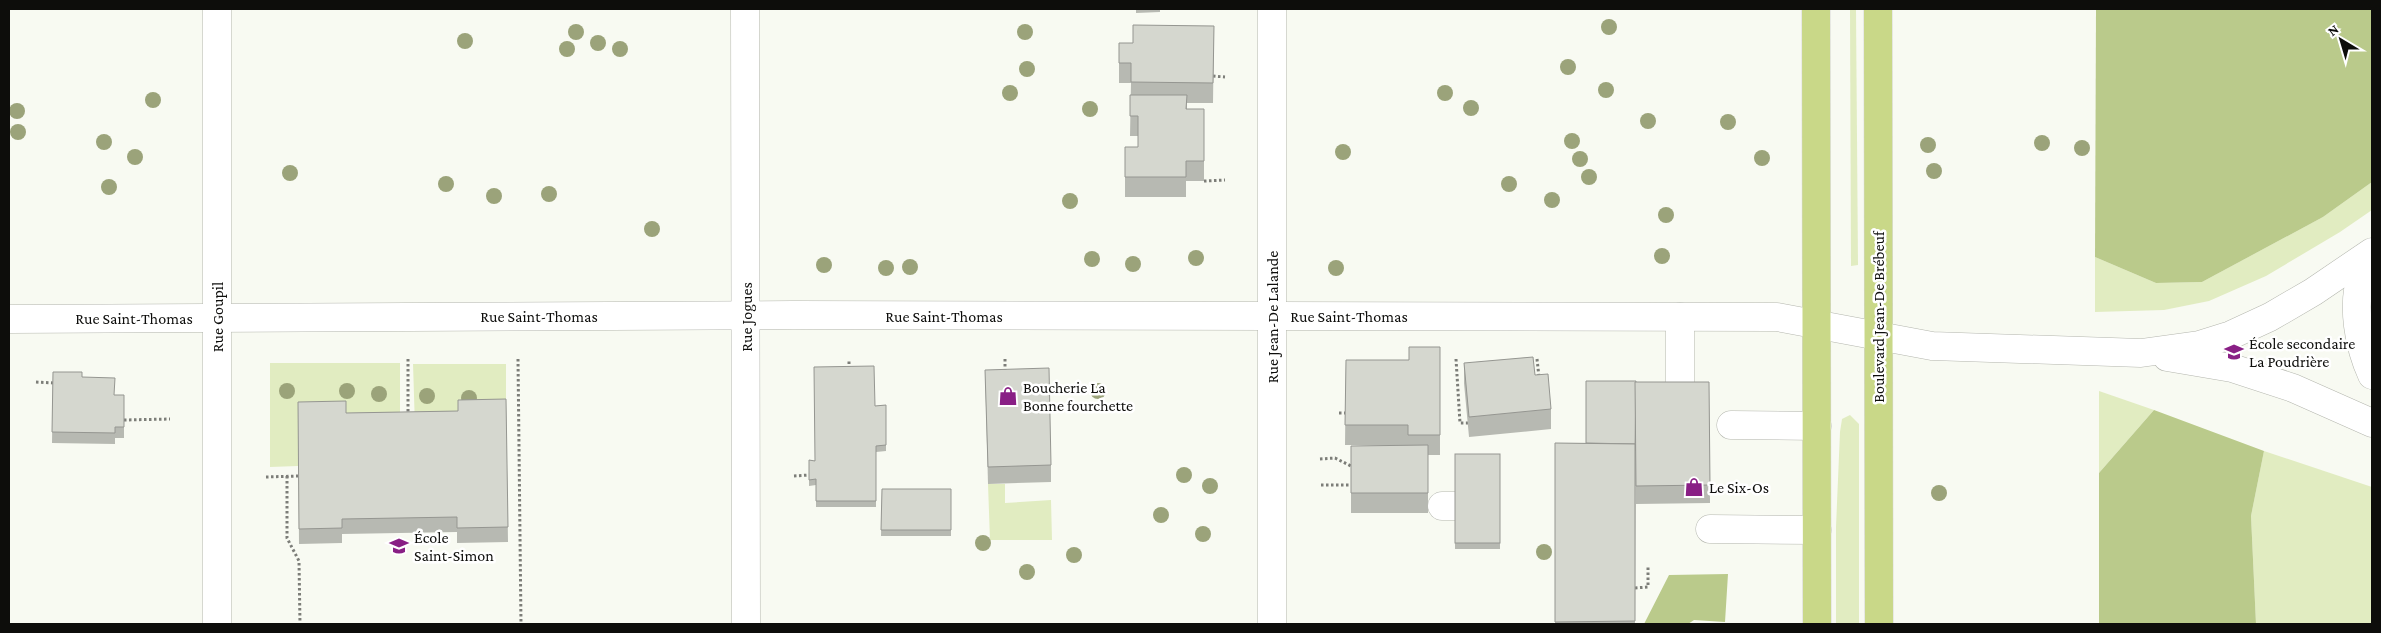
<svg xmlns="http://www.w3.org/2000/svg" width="2381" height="633" font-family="'Crimson Pro',serif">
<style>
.green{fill:#e1ecc1}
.forest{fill:#baca8b}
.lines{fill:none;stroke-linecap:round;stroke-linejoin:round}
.minor-casing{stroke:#b4b6ae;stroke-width:29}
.major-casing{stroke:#d8d8d8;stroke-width:29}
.path{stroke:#7c7d78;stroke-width:3;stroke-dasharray:2.5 2.5;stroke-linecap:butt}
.minor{stroke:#fff;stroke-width:28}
.major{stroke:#c9d888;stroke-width:28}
.tree{fill:#9ba37a}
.wall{fill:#b7b9b2}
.building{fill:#d5d7cf;stroke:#959691}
.labels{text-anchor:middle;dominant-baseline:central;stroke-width:5;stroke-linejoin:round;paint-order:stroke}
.street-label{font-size:16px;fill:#0d0d0b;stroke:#fff}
.poi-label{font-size:16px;fill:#0d0d0b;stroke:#fff;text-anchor:start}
</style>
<rect width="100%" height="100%" fill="#f8faf2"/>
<g class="green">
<polygon points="1850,9 1856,9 1858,265 1851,266"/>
<polygon points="2372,182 2372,210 2340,232 2266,276 2209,301 2164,310 2095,312 2095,257 2156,283 2202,282 2323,217"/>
<polygon points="270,363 400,363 400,427 298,417 298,466 270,467"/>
<polygon points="413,364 506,364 506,413 415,427"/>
<polygon points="2099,391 2154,410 2099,473"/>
<polygon points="1850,415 1859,424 1859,624 1836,624 1836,527 1840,432 1842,419"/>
<polygon points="2264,451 2372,487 2372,624 2256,624 2251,516"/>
<polygon points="988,484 1005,484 1005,503 1051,500 1052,540 990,540"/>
</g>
<g class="forest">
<polygon points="2096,9 2372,9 2372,182 2323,217 2202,282 2156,283 2095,257"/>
<polygon points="2154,410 2264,451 2251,516 2256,624 2099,624 2099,473"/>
<polygon points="1728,574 1725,622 1694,620 1688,624 1644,624 1669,575"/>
</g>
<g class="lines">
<g class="minor-casing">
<g id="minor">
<polyline points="217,9 217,624"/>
<polyline points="745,9 746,624"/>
<polyline points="1272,9 1272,624"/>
<path d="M 2372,253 C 2369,260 2365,267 2362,274 C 2351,305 2359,347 2372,375"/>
<polyline points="9,319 793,315 1777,317 1932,346 2141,353 2199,345 2231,335 2270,317 2313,292 2372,252"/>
<polyline points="2167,357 2232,368 2293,388 2372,423"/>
<polyline points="1680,392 1680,317"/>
<polyline points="1731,425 1817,426"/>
<polyline points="1442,506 1455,506"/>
<polyline points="1710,529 1817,530"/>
</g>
</g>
<g class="major-casing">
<g id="major">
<polyline points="1816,9 1817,624"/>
<polyline points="1878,9 1879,624"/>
</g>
</g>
<g class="path">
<polyline points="1213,76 1225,77"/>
<polyline points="1204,181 1225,180"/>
<polyline points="408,359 408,416"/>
<polyline points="518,359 521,624"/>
<polyline points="1005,359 1005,371"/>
<polyline points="1456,359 1460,423 1468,423"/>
<polyline points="1537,359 1539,377"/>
<polyline points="849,369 849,359"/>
<polyline points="36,382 55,383"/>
<polyline points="1339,413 1345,413"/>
<polyline points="124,420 170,419"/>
<polyline points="1320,459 1335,458 1351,466"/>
<polyline points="287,476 287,538 299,561 300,624"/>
<polyline points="794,476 809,475"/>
<polyline points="266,477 298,476"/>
<polyline points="1321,485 1351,485"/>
<polyline points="1635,588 1648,587 1648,566"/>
</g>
<use href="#minor" class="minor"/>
<use href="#major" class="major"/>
</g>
<g class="tree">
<circle cx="1609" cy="27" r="8"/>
<circle cx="576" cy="32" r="8"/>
<circle cx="1025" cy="32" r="8"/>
<circle cx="465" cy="41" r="8"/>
<circle cx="598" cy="43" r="8"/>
<circle cx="567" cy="49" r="8"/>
<circle cx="620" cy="49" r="8"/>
<circle cx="1568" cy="67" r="8"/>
<circle cx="1027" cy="69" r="8"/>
<circle cx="1606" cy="90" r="8"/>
<circle cx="1010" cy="93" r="8"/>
<circle cx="1445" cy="93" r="8"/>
<circle cx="153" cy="100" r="8"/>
<circle cx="1471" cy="108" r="8"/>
<circle cx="1090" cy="109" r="8"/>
<circle cx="17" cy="111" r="8"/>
<circle cx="1648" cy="121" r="8"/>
<circle cx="1728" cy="122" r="8"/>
<circle cx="18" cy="132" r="8"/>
<circle cx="1572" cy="141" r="8"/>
<circle cx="104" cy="142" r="8"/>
<circle cx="2042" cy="143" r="8"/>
<circle cx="1928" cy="145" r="8"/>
<circle cx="2082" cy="148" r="8"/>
<circle cx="1343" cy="152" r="8"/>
<circle cx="135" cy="157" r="8"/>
<circle cx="1762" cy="158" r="8"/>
<circle cx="1580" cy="159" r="8"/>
<circle cx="1934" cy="171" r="8"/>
<circle cx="290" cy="173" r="8"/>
<circle cx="1589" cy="177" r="8"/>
<circle cx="446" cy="184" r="8"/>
<circle cx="1509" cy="184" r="8"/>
<circle cx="109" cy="187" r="8"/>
<circle cx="549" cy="194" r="8"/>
<circle cx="494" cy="196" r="8"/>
<circle cx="1552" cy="200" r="8"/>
<circle cx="1070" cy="201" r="8"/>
<circle cx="1666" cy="215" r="8"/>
<circle cx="652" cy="229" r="8"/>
<circle cx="1662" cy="256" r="8"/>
<circle cx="1196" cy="258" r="8"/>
<circle cx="1092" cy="259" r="8"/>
<circle cx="1133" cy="264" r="8"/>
<circle cx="824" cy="265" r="8"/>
<circle cx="910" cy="267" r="8"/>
<circle cx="886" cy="268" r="8"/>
<circle cx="1336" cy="268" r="8"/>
<circle cx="287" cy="391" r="8"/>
<circle cx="347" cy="391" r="8"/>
<circle cx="1098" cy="391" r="8"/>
<circle cx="379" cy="394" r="8"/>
<circle cx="427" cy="396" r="8"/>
<circle cx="469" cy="398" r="8"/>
<circle cx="1184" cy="475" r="8"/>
<circle cx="1210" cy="486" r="8"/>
<circle cx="1939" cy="493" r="8"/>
<circle cx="1161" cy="515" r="8"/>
<circle cx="1203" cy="534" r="8"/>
<circle cx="983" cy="543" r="8"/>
<circle cx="1544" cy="552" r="8"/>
<circle cx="1074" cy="555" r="8"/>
<circle cx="1027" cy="572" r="8"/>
</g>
<g class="wall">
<polygon points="1136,9 1160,9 1160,12 1136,13"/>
<polygon points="1214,26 1213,103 1187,103 1187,109 1204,109 1204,181 1186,181 1186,197 1125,197 1125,147 1138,147 1138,136 1130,136 1131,83 1119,83 1119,43 1133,43"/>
<polygon points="1440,347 1440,455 1428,455 1428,513 1351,513 1351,446 1408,445 1345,445 1346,360 1409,360"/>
<polygon points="1464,363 1535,375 1551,409 1551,429 1469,437 1464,383"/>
<polygon points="985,370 1051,465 1051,482 988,484"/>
<polygon points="53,372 82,377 114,395 124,395 124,438 115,438 115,444 52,443"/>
<polygon points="1636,382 1709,382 1710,503 1636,504 1636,418 1635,624 1555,624 1555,443 1586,443"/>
<polygon points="506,399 508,542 457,543 457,532 342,534 342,543 299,544 298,402 346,413 458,411"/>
<polygon points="886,405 886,451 876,452 876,507 816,507 816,485 809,486 809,460 814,461 875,406"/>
<rect x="1455" y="454" width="45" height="95"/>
<polygon points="882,489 951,489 951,536 881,536"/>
</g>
<g class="building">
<polygon points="1133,25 1214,26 1213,83 1131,82 1131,63 1119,63 1119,43 1133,43"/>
<polygon points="1130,95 1187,95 1186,109 1204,109 1204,161 1186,161 1186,177 1125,177 1125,147 1138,147 1138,116 1130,116"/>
<polygon points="1409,347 1440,347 1440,435 1408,435 1408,425 1345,425 1346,360 1409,360"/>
<polygon points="1533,357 1535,375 1548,374 1551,409 1469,417 1464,363"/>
<polygon points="874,366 875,406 886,405 886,445 876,446 876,501 816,501 816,479 809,480 809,460 815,461 814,367"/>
<polygon points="1049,368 1051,465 988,467 985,370"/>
<polygon points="53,372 82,372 82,377 115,378 114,395 124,395 124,427 115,427 115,433 52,432"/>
<polygon points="1586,381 1636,381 1635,451 1635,444 1586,443"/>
<polygon points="1635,382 1709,382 1710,485 1636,486"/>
<polygon points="506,399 508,527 457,528 457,517 342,519 342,528 299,529 298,402 346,401 346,413 458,411 458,400"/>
<polygon points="1555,443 1635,444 1635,621 1555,622"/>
<polygon points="1428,445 1428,493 1351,493 1351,446"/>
<rect x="1455" y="454" width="45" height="89"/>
<polygon points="882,489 951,489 951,530 881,530"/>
</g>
<defs>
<g id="school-bare" transform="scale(1.5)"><path d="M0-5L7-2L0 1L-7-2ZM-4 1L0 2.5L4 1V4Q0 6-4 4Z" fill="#891f85" stroke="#fff" stroke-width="2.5" paint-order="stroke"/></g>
<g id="shop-bare" transform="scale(1.5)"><path d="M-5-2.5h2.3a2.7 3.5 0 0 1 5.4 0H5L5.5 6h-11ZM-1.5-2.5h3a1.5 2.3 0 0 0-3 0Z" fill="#891f85" stroke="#fff" stroke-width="2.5" paint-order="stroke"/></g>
</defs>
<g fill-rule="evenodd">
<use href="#school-bare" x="2234" y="352"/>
<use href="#shop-bare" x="1008" y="396"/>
<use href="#shop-bare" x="1694" y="487"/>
<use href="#school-bare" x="399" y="546"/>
</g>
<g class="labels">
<g class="street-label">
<text x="539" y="316">Rue Saint-Thomas</text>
<text x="944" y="316">Rue Saint-Thomas</text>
<text x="1349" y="316">Rue Saint-Thomas</text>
<text transform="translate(217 317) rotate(-90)">Rue Goupil</text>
<text transform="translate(746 317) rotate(-90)">Rue Jogues</text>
<text transform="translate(1272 317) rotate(-90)">Rue Jean-De Lalande</text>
<text transform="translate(1878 317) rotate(-90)">Boulevard Jean-De Brébeuf</text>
<text x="134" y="318">Rue Saint-Thomas</text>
</g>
<g class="poi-label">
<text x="2249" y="343">École secondaire<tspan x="2249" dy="18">La Poudrière</tspan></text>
<text x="1023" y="387">Boucherie La<tspan x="1023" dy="18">Bonne fourchette</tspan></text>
<text x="1709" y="487">Le Six-Os</text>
<text x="414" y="537">École<tspan x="414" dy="18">Saint-Simon</tspan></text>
</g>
</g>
<rect width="2381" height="633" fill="none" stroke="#0d0d0b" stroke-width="20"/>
<g transform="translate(2341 40) rotate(322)" stroke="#ffffff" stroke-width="4" paint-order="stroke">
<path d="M0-4L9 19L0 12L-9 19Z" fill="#0d0d0b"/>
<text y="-8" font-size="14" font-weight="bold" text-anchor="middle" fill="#0d0d0b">N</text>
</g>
</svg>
